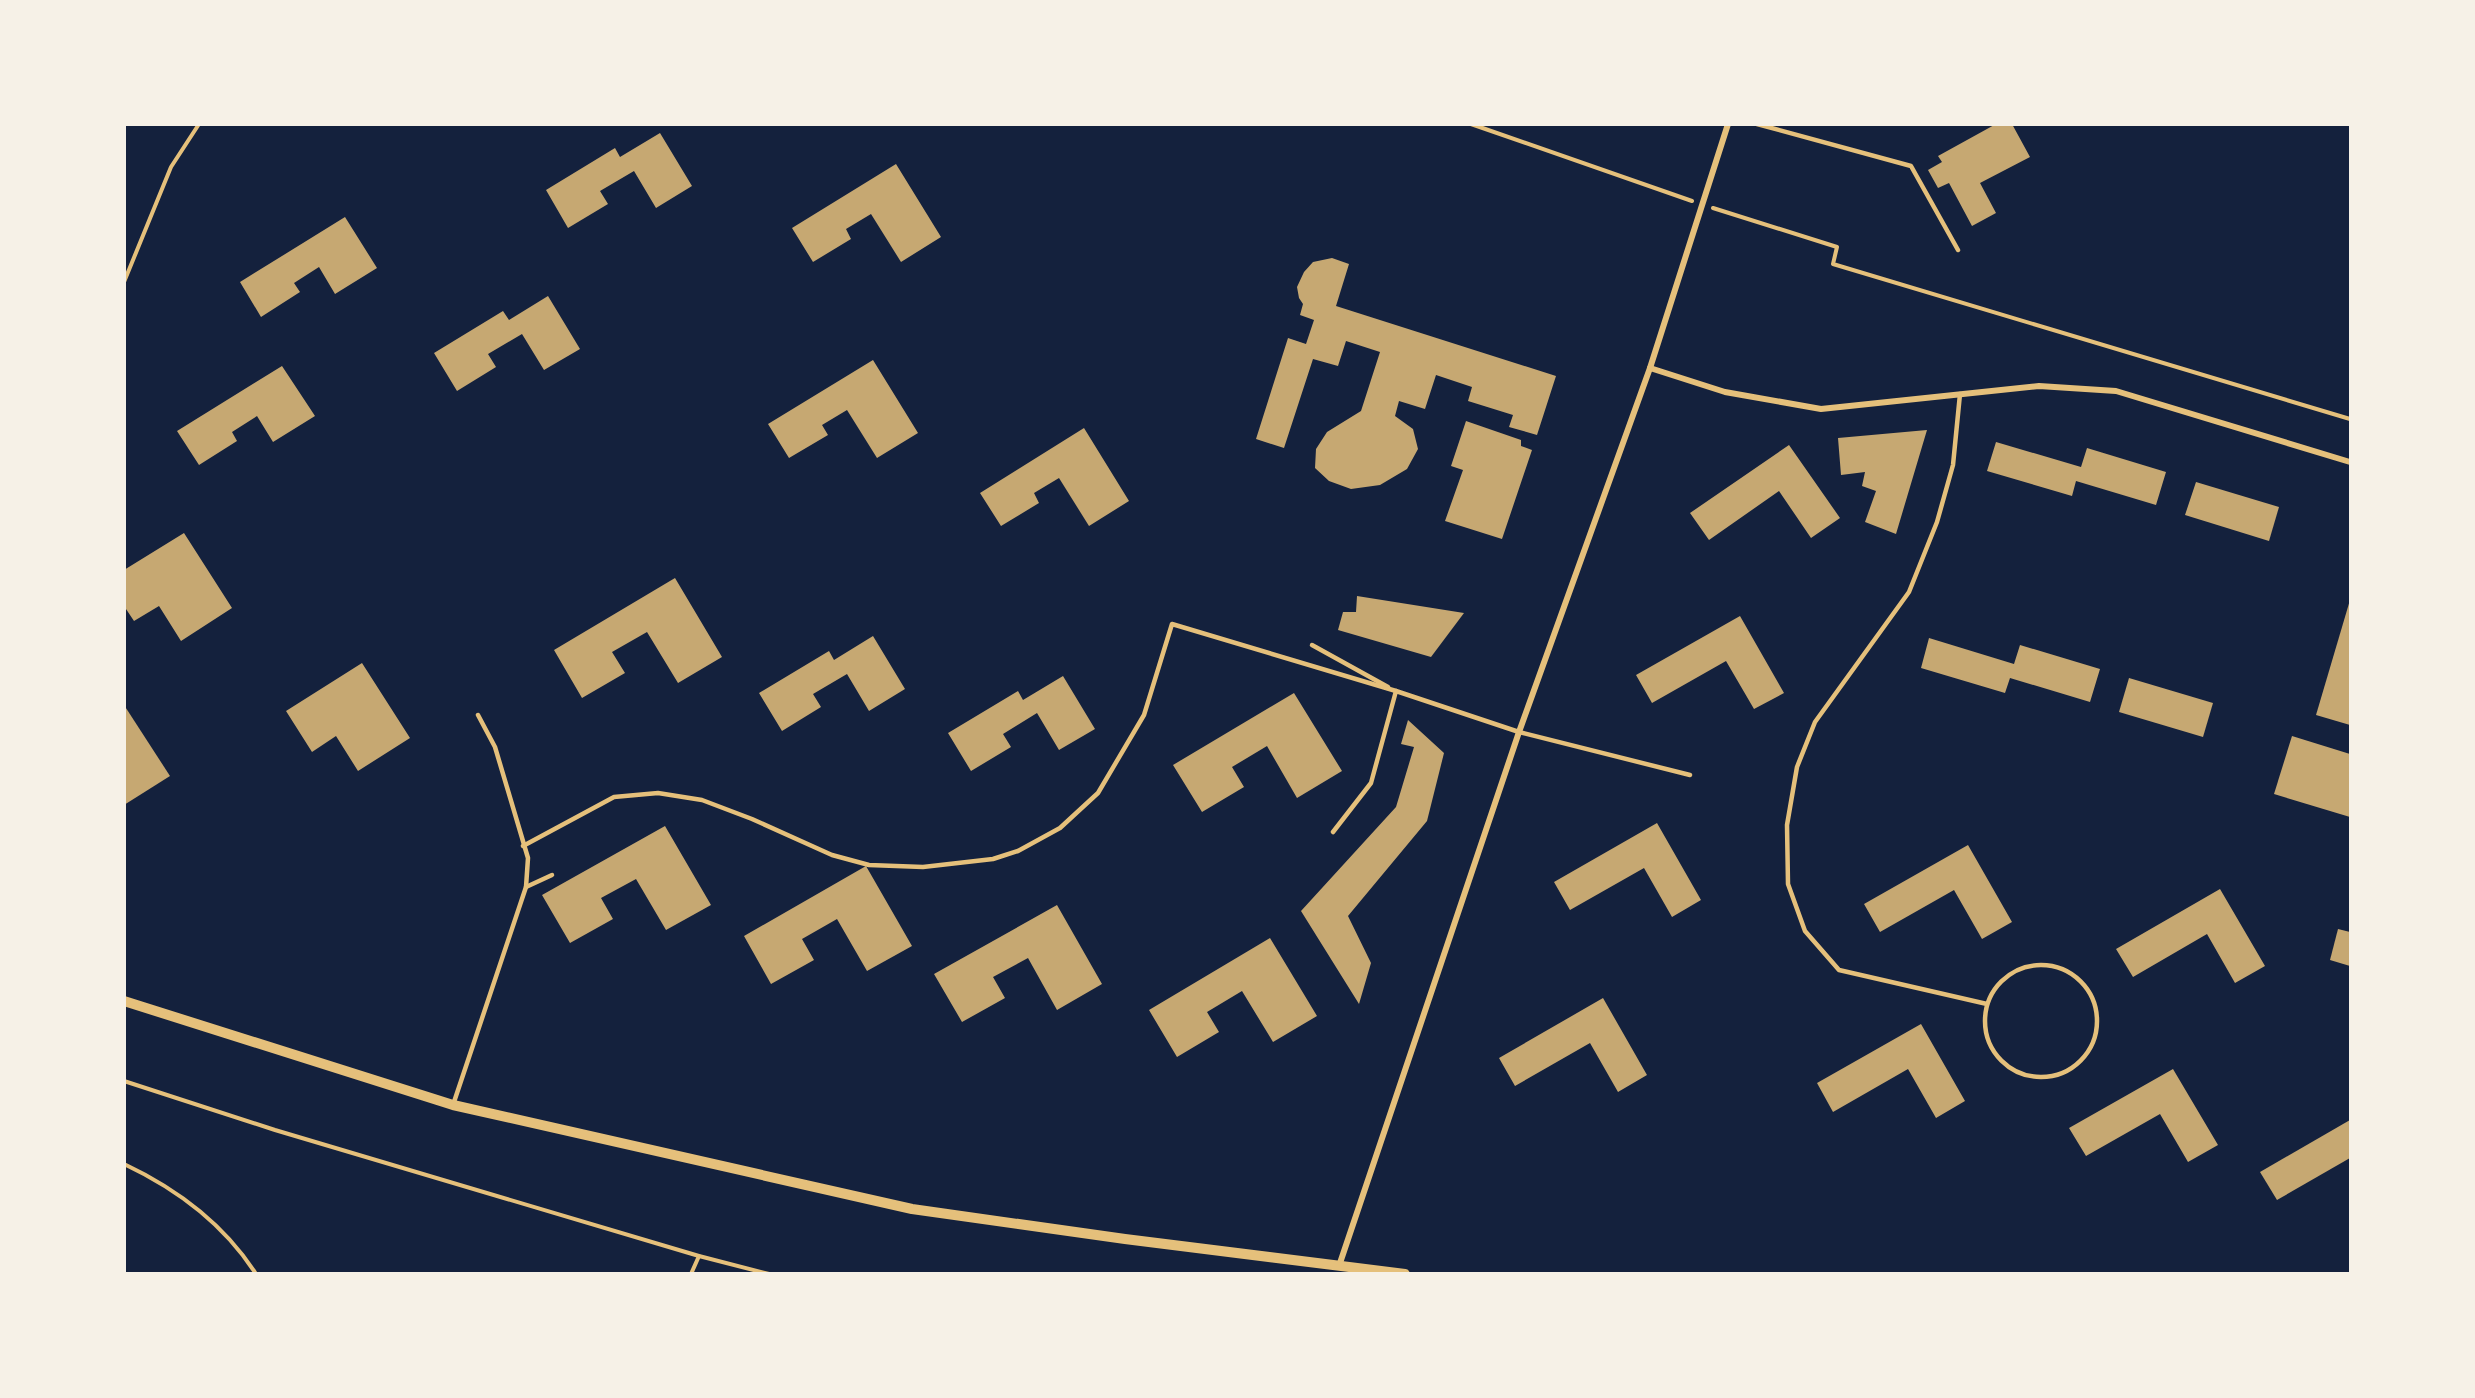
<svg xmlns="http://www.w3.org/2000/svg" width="2475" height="1398" font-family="Lato,sans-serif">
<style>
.building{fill:#c6a872}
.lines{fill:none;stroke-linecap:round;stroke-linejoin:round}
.path{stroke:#e5c07b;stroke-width:4}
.service{stroke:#e5c07b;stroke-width:4.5}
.minor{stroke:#e5c07b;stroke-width:6}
.tertiary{stroke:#e5c07b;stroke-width:10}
</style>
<rect width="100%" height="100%" fill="#14213d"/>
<g class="building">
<polygon points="1996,124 2012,124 2030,157 1980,183 1996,213 1972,226 1949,183 1938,188 1928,170 1942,162 1938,156"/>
<polygon points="660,133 692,186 656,208 634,171 600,191 608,204 568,228 546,190 615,148 620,157"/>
<polygon points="896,164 941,237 901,262 871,214 846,229 851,239 813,262 792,228"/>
<polygon points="345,217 377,268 335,294 319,267 294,283 300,292 261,317 240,282"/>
<polygon points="1332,258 1349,264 1336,306 1556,376 1537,435 1509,427 1513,415 1468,401 1472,387 1436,375 1425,409 1399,401 1395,416 1413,429 1418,449 1407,469 1380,485 1351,489 1329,481 1315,468 1316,449 1327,432 1361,411 1380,352 1346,341 1338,366 1313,359 1284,448 1256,439 1288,338 1306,344 1314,320 1300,315 1303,304 1299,298 1297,287 1304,272 1313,262"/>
<polygon points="548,296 580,349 544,370 522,334 488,354 496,367 457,391 434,353 503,311 509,320"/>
<polygon points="873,360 918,433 877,458 847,410 822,425 828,435 789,458 768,424"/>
<polygon points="282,366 315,416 273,442 257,416 232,432 237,441 199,465 177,431"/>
<polygon points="1466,421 1521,440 1521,446 1532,450 1502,539 1445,521 1463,470 1451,466"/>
<polygon points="1084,428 1129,501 1089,526 1059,478 1034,493 1039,503 1001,526 980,493"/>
<polygon points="1927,430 1896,534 1865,522 1876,491 1862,486 1865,472 1841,475 1838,438"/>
<polygon points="1996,442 2081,467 2087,448 2166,472 2156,505 2076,481 2072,496 1987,471"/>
<polygon points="1789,445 1840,518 1811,538 1779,491 1709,540 1690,513"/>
<polygon points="2196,482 2279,507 2269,541 2185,515"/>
<polygon points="184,533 232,608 181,641 159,606 134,621 124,606 124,570"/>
<polygon points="675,578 722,657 678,683 647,632 612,652 625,673 582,698 554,650"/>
<polygon points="1357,596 1464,613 1431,657 1338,630 1343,612 1356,612"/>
<polygon points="2350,600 2350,725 2316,715"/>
<polygon points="1740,616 1784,693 1754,709 1726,661 1652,703 1636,675"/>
<polygon points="873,636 905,689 869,711 847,674 813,694 821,707 782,731 759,693 829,651 834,660"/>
<polygon points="1929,638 2014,664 2020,645 2100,669 2090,702 2010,678 2005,693 1921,668"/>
<polygon points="362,663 410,738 358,771 336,736 312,752 286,711"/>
<polygon points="1063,676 1095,729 1059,750 1037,713 1003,734 1011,747 971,771 948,733 1018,691 1023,700"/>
<polygon points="2129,678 2213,703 2203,737 2119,712"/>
<polygon points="1294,693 1342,771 1297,798 1267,746 1232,767 1244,787 1202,812 1173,765"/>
<polygon points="124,705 170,776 124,805"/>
<polygon points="1408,720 1444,753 1427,821 1348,916 1371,963 1359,1004 1301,911 1396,807 1414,747 1401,744"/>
<polygon points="2292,736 2350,754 2350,817 2274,794"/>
<polygon points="1657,823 1701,900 1672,917 1644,868 1570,910 1554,882"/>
<polygon points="665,826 711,905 666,930 636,879 601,898 613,919 570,943 542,895"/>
<polygon points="1968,845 2012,922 1982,939 1954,890 1880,932 1864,904"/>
<polygon points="866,866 912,946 867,971 837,919 802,939 814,960 771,984 744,936"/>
<polygon points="2220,889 2265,966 2235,983 2207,934 2133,977 2116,949"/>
<polygon points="1057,905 1102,984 1057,1010 1028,958 993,977 1005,998 962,1022 934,974"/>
<polygon points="2338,929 2350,932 2350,966 2330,960"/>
<polygon points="1270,938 1317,1016 1273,1042 1242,991 1207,1012 1219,1032 1177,1057 1149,1010"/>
<polygon points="1603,998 1647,1075 1618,1092 1590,1043 1515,1086 1499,1058"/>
<polygon points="1921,1024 1965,1101 1936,1118 1908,1069 1833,1112 1817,1083"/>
<polygon points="2173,1069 2218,1145 2188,1162 2160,1114 2086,1156 2069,1128"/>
<polygon points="2350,1120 2350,1158 2277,1200 2260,1172"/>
</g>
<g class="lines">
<g class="path">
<polyline points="1471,124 1692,201"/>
<polyline points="1713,208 1837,247 1833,264 2350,419"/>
<polyline points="124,282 171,167 199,124"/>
<polyline points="124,1081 275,1130 699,1256 769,1274"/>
<path d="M 124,1164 C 177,1189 224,1224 256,1274"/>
<polyline points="691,1274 699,1256"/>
</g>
<g class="service">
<polyline points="1757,124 1911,166 1958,250"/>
<polyline points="1960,394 1953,465 1937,522 1909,592 1815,722 1797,767 1787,825 1788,884 1805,931 1839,970 1987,1004"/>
<polyline points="1312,645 1388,687"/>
<polyline points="1333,832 1371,783 1396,691 1519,732 1690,775"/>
<polyline points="523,846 614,797 658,793 702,800 752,819 832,855 869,865 923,867 993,859 1018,851 1060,828 1098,793 1144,715 1172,624 1396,691"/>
<polyline points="526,887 552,875"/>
<circle cx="2041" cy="1021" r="56"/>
<polyline points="453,1105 526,887 528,858 495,747 478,715"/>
</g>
<g class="minor">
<polyline points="1650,368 1725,392 1821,409 2039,386 2116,391 2350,462"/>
<polyline points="1339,1266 1519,732 1650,368 1728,124"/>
</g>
<polyline class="tertiary" points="124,1001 453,1105 912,1209 1125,1239 1405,1274"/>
</g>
<rect width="2475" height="1398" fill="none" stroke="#f6f1e7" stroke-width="252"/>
</svg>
